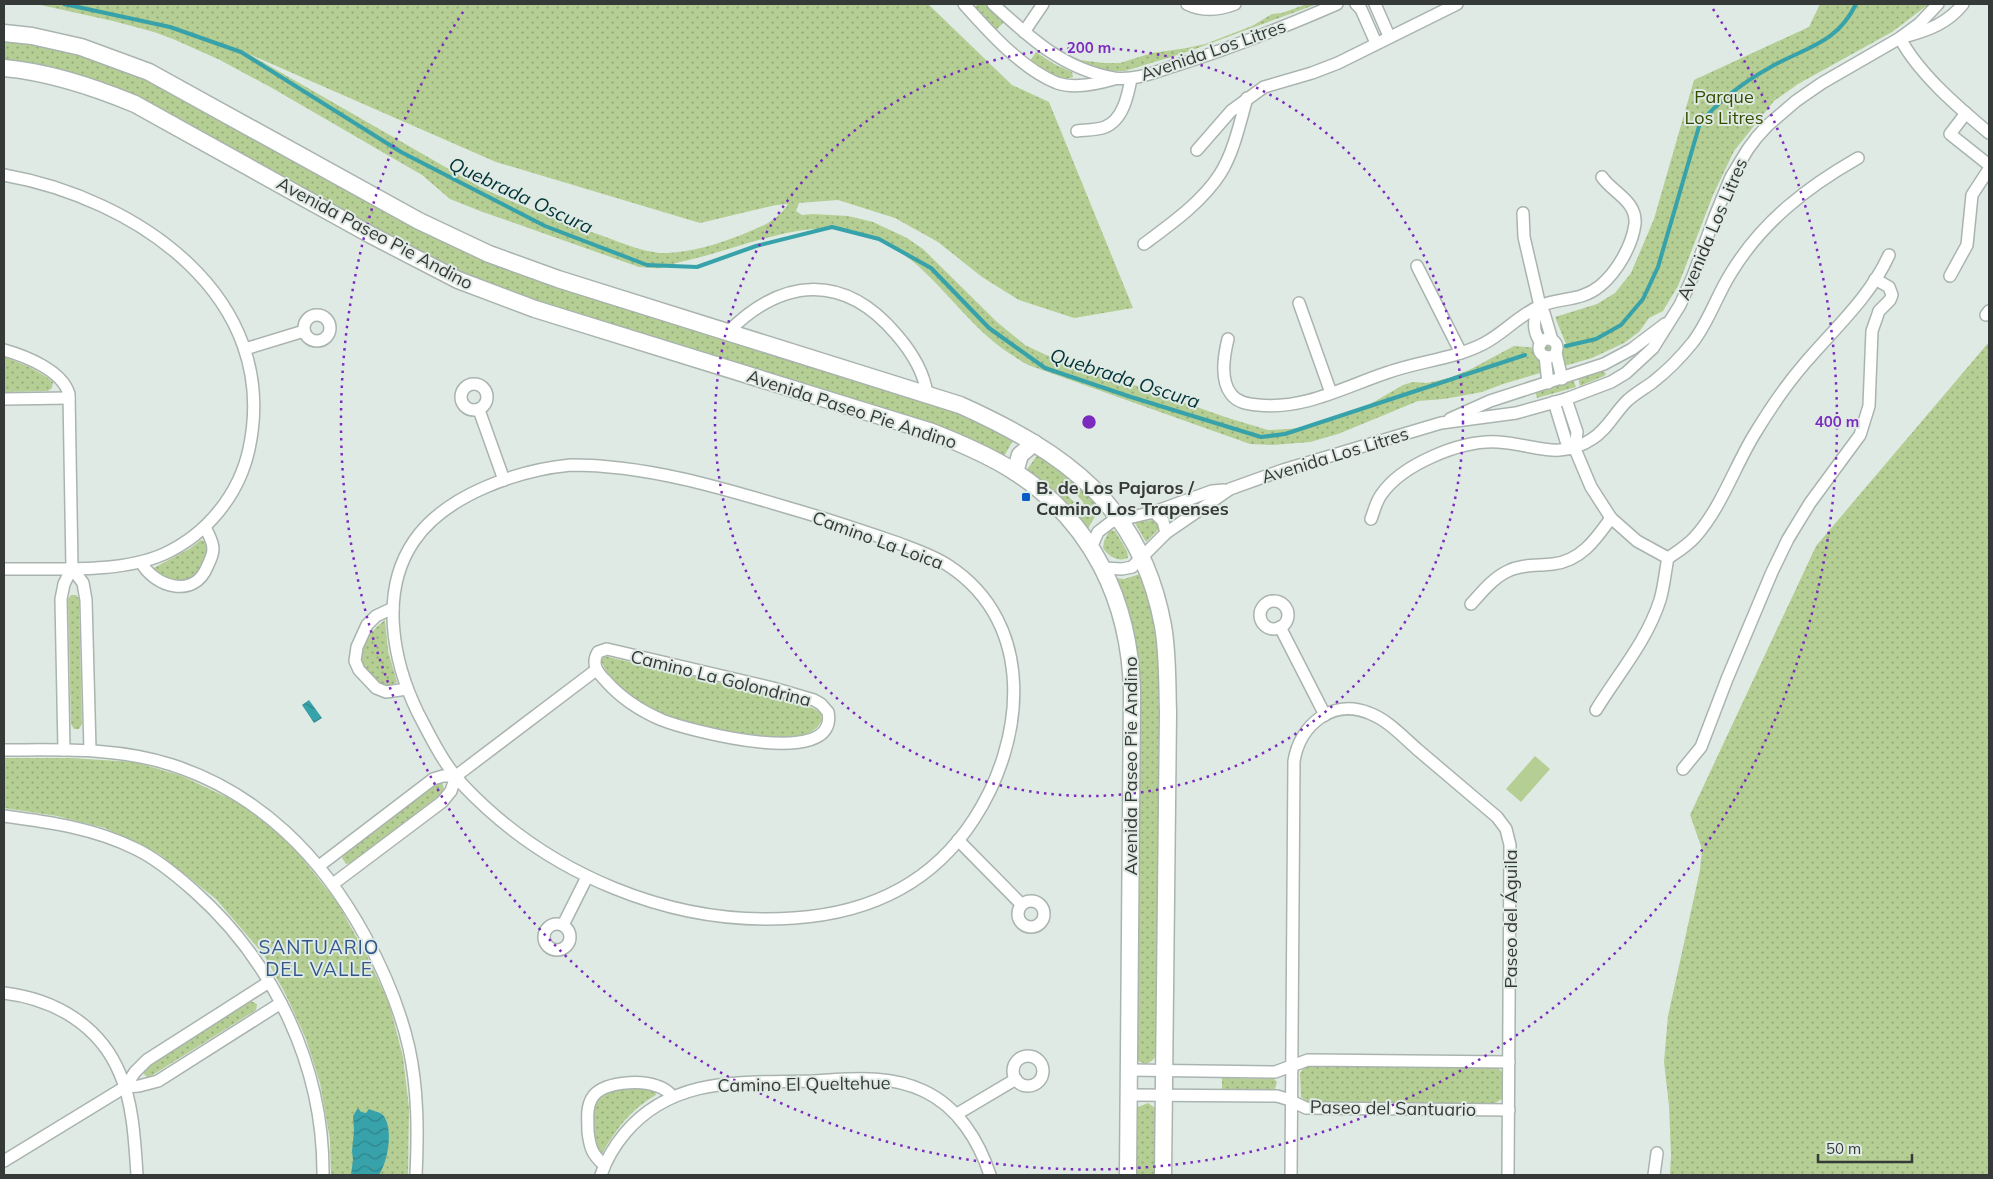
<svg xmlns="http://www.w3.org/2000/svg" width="1993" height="1179" font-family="Mulish,sans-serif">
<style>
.grass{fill:url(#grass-dots);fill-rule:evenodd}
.garden{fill:#b4ce93}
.water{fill:url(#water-waves)}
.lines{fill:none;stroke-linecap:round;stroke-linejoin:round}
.stream{stroke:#37a2aa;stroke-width:4}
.minor-casing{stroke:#aab4af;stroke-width:14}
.secondary-casing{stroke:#aab4af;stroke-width:19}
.minor{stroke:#fff;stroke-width:11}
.secondary{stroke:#fff;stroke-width:16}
.ring{fill:none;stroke:#7b2cbf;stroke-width:2.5;stroke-dasharray:2.5 5}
.poi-dot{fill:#095dc7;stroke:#e0eae5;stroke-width:2}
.labels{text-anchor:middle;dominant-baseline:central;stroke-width:4;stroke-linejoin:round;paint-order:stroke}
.street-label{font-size:18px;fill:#353937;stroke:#e0eae5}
.park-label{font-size:18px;fill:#354d00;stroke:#e0eae5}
.poi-label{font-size:18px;font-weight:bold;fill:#353937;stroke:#e0eae5;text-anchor:start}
.water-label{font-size:19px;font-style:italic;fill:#003437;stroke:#e0eae5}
.neighbourhood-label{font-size:19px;letter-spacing:1px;fill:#30568c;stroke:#e0eae5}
.centre{fill:#7b2cbf;stroke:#e0eae5;stroke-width:2.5}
.ring-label{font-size:15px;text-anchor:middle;font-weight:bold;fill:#7b2cbf;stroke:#e0eae5;stroke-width:4;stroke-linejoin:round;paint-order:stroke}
</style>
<defs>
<pattern id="grass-dots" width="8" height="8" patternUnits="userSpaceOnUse" patternTransform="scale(1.25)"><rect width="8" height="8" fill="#b4ce93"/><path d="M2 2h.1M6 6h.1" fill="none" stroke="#93a879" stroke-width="1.8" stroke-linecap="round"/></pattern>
<pattern id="water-waves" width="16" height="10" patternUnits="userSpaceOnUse" patternTransform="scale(1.25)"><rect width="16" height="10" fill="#37a2aa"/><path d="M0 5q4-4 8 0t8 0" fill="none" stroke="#2f858b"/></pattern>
</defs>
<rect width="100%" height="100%" fill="#e0eae5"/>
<g class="grass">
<path d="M 36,4 L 131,4 L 137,5 L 135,4 L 928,4 L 1012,85 L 1049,102 L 1133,308 L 1074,318 L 1019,300 L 982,277 L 938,242 L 895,218 L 838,200 L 799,203 L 796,211 L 802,215 L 813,214 L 848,216 L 873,222 L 907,238 L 923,249 L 997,322 L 1025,345 L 1046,355 L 1089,369 L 1228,418 L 1268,430 L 1302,428 L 1360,410 L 1403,385 L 1413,382 L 1427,383 L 1449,378 L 1469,370 L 1514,346 L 1538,348 L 1566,344 L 1555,317 L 1597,304 L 1615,293 L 1631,273 L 1654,219 L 1694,80 L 1809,27 L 1820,4 L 1929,4 L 1892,32 L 1798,84 L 1774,101 L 1734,151 L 1713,195 L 1678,286 L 1663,311 L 1649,318 L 1639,332 L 1624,343 L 1592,358 L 1503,384 L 1482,392 L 1444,399 L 1418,401 L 1338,434 L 1310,442 L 1272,445 L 1250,444 L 1028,365 C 1013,356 1000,348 987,336 C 952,305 923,260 880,240 C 816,209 744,249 680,262 C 674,263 668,267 662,268 C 655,269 646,267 639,267 L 480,211 L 450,199 L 422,175 L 272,88 L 220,60 L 173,39 L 154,32 L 113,21 ZM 249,54 L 496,162 L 700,223 L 776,205 L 788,204 C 777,222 760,227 741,235 C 718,244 692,252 667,253 C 645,254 618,241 597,234 C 557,220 518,205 480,187 Z"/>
<polygon points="978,4 987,5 1004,22 996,30 975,7"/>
<polygon points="1307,4 1317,4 1187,52 1125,71 1108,71 1090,67 1042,44 1045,40 1058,50 1080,60 1104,63 1120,63 1152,53 1187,48 1205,44 1252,26 1272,14 1282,13"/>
<polygon points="4,39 28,42 77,53 155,83 421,230 957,412 1014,439 1003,458 535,301 459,272 428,257 175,117 4,61"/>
<path d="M 1036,52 L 1054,64 L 1072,72 L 1073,77 C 1059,83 1042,68 1030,61 Z"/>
<polygon points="1989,342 1989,1175 1670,1175 1671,1155 1669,1106 1664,1062 1668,1016 1700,870 1702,849 1690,815 1816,546"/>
<path d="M 4,357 C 21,363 39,370 53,382 L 52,388 L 48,391 L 4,392 Z"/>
<polygon points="1602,370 1606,374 1604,376 1580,386 1578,377"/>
<polygon points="1573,379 1576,387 1537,398 1535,390"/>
<polygon points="1038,454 1076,482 1066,494 1074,502 1068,508 1026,471"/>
<polygon points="1082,488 1104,511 1096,515 1087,530 1073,513 1084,503 1076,494"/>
<polygon points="1152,520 1156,521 1159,526 1158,530 1146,542 1135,523"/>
<path d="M 1110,530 L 1115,531 L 1127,551 L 1128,558 C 1118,562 1109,557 1103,548 L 1104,541 Z"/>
<path d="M 201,540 L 206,542 C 209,549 207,554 204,561 C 193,586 171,587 152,569 L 189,549 Z"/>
<path d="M 1140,574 C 1152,602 1157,633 1159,664 L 1158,1049 C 1156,1057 1154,1061 1146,1064 L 1138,1061 L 1136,1054 L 1139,678 C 1137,639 1130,614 1115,578 L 1124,579 Z"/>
<polygon points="71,595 76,595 79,599 82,724 79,729 74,729 71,724 68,599"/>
<path d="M 385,620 L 388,651 L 397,682 C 392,685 388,688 382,686 C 375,683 361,666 360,659 C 359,645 374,628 385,620 Z"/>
<path d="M 604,656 L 781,697 L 815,709 L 821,713 L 822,720 C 820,725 815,730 809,733 C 785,747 686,724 659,713 C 637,704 609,684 601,660 Z"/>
<polygon points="4,758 70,758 135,762 182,776 241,804 289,842 337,902 368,958 389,1003 403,1057 409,1108 408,1175 331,1175 330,1140 320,1083 306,1039 286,995 264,955 216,899 159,854 105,828 57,816 4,808"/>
<polygon points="436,783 442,783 445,791 353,863 346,864 342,858 346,852"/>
<polygon points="251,1001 257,1004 256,1010 151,1076 148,1078 142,1072 144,1068"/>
<polygon points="1306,1065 1497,1067 1503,1073 1502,1099 1495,1103 1309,1103 1301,1097 1300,1073"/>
<polygon points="1222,1078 1274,1079 1277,1082 1275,1089 1222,1089"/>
<path d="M 655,1089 L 656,1095 C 632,1108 616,1129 603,1152 L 601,1154 L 597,1153 C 593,1145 593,1135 592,1126 C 589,1082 624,1090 655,1089 Z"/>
<polygon points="1148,1103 1155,1108 1156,1118 1156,1175 1134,1175 1135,1110 1138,1107"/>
</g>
<polygon class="garden" points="1535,756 1550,769 1521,802 1506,789"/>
<g class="water">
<polygon points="309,700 322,718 314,723 302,705"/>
<path d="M 358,1108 L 361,1112 L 366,1113 L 369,1109 C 373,1111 380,1112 383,1115 C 394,1129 388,1161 379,1175 L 351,1175 L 353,1160 L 352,1151 L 354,1131 L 353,1116 Z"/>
</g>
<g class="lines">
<g class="stream">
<polyline points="64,4 170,27 241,52 401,152 545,226 647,265 697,267 756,246 832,227 879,239 931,268 989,328 1045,368 1131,397 1261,437 1285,434 1525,355"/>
<path d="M 1566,346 L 1596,339 L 1621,325 L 1643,299 L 1658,267 L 1700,123 C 1719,101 1744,82 1769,68 C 1805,47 1836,45 1856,4"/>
</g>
<g class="minor-casing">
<g id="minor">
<path d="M 964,4 C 988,31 1022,69 1057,83 C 1074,89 1097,84 1114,79"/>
<path d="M 993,4 C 1030,38 1063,69 1114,78 C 1135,81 1155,72 1174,66 C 1229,49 1284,27 1337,4"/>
<path d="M 1187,4 C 1203,12 1219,10 1235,4"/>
<polyline points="1356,4 1361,9 1376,43"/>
<polyline points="1375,4 1389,36"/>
<polyline points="1024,32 1043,4"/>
<path d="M 1907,36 C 1929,30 1948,23 1963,4"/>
<path d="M 1900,38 C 1918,73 1959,108 1989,133"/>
<polyline points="1966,113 1950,134 1989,165"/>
<path d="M 1077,131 C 1086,130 1097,130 1105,127 C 1123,120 1128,95 1131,79"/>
<polyline points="1197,150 1231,111 1264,87 1312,73 1338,63 1457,4"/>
<path d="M 4,175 C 135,198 282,296 249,449 C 239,495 207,534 164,554 C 119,574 54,568 4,569"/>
<polyline points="1523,213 1524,237 1540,306 1544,313 1552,340"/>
<path d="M 1144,244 C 1171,224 1202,202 1220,174 C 1234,152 1240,122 1247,98"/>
<polyline points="1417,266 1461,353"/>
<polyline points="1950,276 1967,245 1972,195 1989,169"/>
<polyline points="1299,303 1331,393"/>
<path d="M 1540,306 C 1533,320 1532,330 1541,343"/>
<circle cx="317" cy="328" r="13"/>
<polyline points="1986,315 1989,311"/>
<path d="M 728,332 C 783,277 844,273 896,334 C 910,350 924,372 927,394"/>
<path d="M 1228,339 C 1224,355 1220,380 1231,394 C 1238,403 1248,404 1258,405 C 1305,410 1346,386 1389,372 C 1420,361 1453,359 1483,344 C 1503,334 1519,315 1540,306 C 1561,297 1580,302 1600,286 C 1617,272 1632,246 1635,224 C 1637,201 1613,193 1602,177"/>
<circle cx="1548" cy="348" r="9"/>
<polyline points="245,349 304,331"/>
<path d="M 4,350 C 25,356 62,370 69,394 L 72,568 L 64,584 L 61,599 L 64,750"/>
<polyline points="1556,353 1562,379"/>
<polyline points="1545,356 1548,383"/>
<circle cx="474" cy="397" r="13"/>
<polyline points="4,399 69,398"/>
<polyline points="1566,399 1577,432 1575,449"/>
<polyline points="1554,402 1566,441 1575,449 1591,487 1611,518 1637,541 1668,558"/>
<polyline points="479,410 504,480"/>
<polyline points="1450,419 1490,401 1604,364 1632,349 1665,324"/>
<path d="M 571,465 C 645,465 719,487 789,508 C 824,518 860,530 895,542 C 913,549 933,555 949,566 C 1037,624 1025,741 974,819 C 932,884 870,913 794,918 C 672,927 547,874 463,785 C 444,765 431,738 418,713 C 393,662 379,592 414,541 C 445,495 518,470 571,465 Z"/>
<polyline points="1154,512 1163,521 1166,533"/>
<path d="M 1371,519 C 1374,511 1376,502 1381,495 C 1402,464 1461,440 1498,442 C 1534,444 1559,461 1592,439 C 1608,429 1615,412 1628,400 C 1636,393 1645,388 1653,382 C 1667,371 1681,357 1693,342 C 1709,321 1717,295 1731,273 C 1762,222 1807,187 1858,158"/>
<polyline points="1091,548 1098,532 1111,522 1154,512 1212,491 1224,490"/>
<path d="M 141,562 C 154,587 194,599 207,567 C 210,561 213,555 213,549 C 213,541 208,534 205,527"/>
<polyline points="72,568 83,583 86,600 90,750"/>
<polyline points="1103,568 1122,569 1132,567 1166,533 1230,489 1283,470 1441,423 1516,413 1566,399 1611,382 1626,373 1653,348 1680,305 1693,276 1715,216 1731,177 1748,149 1757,137 1768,125 1796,101 1822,83 1900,38 1919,24 1938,4"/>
<circle cx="1274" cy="615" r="14"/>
<path d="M 1471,604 C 1482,592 1493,578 1508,571 C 1522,564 1538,566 1553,564 C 1581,561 1596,539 1611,518"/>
<polyline points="393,608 376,616 367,625 357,647 355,661 359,670 376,688 386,692 407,689"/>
<polyline points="1280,627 1325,715"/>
<path d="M 607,649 L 773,688 L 814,700 L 821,704 L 828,712 C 840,771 687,730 662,720 C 641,711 621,698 606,681 C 597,672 591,664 598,652 Z"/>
<path d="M 1596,710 C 1618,674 1647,641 1660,600 C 1664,587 1665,572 1668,558 C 1677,552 1687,546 1695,537 C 1721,508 1734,468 1754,435 C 1769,410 1786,385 1805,363 C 1834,329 1870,297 1889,255"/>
<path d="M 4,750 C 61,750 117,747 172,765 C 259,793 322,857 365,936 C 384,971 400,1008 409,1048 C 418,1090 418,1132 416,1175"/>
<polyline points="1683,769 1701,747 1727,679 1772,572 1788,539 1810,503 1860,435 1869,406 1872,331 1879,311 1890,300 1892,295 1889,287 1875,279"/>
<path d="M 4,816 C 49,822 94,828 136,849 C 157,859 176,875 194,891 C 274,962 324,1067 323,1175"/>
<polyline points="958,840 1021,904"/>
<polyline points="319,866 433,779 443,776 456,776"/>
<polyline points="333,884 442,802 451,791 456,776 596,670"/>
<circle cx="1031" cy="914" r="13"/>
<circle cx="557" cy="937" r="13"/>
<polyline points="563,925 587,877"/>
<path d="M 4,993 C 54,999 100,1025 120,1074 C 133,1102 135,1144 137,1175"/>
<circle cx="1028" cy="1071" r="15"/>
<polyline points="1130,1070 1275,1072 1308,1060 1509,1062"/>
<polyline points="125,1087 139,1086 158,1081 281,1003"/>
<polyline points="1129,1095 1277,1096 1287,1099 1306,1108 1509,1110"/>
<polyline points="957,1114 1016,1079"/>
<polyline points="4,1161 125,1087 135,1072 147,1060 269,982"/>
<path d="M 604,1165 C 592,1154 590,1148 588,1132 C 588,1120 586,1108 592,1098 C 602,1081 641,1080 657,1086 C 664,1088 669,1092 673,1097"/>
<path d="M 601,1175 C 606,1160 615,1145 625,1133 C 674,1075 744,1083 812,1081 C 850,1079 889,1074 924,1091 C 958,1107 979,1141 990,1175"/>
<path d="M 1291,1175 L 1294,761 C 1300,725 1332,698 1369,713 C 1388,720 1403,737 1418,750 C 1444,772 1471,795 1497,817 L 1506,829 L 1510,845 L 1508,1175"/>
<polyline points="1654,1175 1657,1153"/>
</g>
</g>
<g class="secondary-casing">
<g id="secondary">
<path d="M 4,33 L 32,36 L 81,47 L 149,72 L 419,221 L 489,254 L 558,279 L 960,405 C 1064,452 1141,505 1163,626 C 1168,654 1167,683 1168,712 L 1163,1175"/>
<path d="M 4,68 C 49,72 94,87 135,104 L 371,235 L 458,280 L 535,309 L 932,432 C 960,443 989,455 1015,472 C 1092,522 1130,601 1132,692 L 1128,1175"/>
<polyline points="1015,472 1020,455 1034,443"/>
</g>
</g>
<use href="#minor" class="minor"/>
<use href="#secondary" class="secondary"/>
</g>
<g class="ring">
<circle cx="1089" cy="422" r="374"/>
<path d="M1713 9A748 748 0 1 1 465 9"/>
</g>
<rect class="poi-dot" x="1021" y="492" width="10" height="10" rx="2.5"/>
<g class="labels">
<g class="street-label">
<text transform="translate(1213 50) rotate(-19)">Avenida Los Litres</text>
<text transform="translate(1712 229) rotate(-67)">Avenida Los Litres</text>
<text transform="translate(375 233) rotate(28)">Avenida Paseo Pie Andino</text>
<text transform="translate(852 409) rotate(18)">Avenida Paseo Pie Andino</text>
<text transform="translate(1335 455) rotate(-17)">Avenida Los Litres</text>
<text transform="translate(878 540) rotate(20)">Camino La Loica</text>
<text transform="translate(721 678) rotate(14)">Camino La Golondrina</text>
<text transform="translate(1130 766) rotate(-90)">Avenida Paseo Pie Andino</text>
<text transform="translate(1510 919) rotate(-90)">Paseo del Águila</text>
<text transform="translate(804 1084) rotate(-1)">Camino El Queltehue</text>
<text transform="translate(1393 1108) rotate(1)">Paseo del Santuario</text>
</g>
<g class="park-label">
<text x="1724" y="96">Parque<tspan x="1724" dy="21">Los Litres</tspan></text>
</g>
<g class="poi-label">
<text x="1036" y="487">B. de Los Pajaros /<tspan x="1036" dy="21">Camino Los Trapenses</tspan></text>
</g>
<g class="water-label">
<text transform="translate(521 195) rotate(25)">Quebrada Oscura</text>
<text transform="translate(1125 378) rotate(18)">Quebrada Oscura</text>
</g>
<g class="neighbourhood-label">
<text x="319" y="947">SANTUARIO<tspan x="319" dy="22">DEL VALLE</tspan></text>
</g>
</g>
<circle cx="1089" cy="422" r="8" class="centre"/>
<g class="ring-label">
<text x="1089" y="53">200 m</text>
<text x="1837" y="427">400 m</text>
</g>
<rect width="1993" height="1179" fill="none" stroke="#353937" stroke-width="10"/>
<path d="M1818 1154v8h94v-8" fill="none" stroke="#353937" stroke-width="2.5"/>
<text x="1826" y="1154" font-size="15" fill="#353937" stroke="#e0eae5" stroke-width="4" paint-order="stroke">50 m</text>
</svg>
